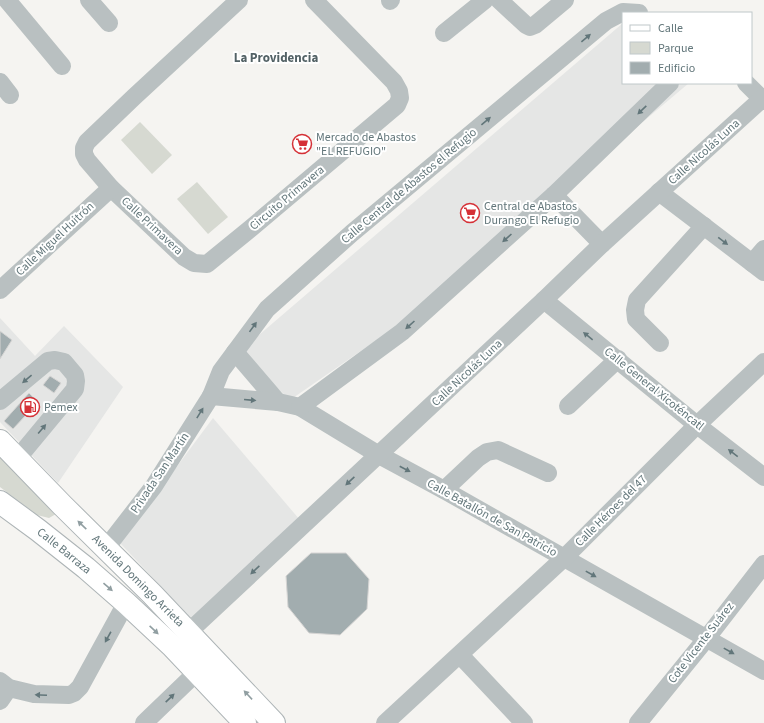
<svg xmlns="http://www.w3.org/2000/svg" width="764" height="723" font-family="'Source Sans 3',sans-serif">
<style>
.built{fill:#e5e6e5}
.green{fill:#d6d9d1}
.building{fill:#a2adaf;stroke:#d6d5d4}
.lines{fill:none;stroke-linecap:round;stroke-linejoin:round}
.major-casing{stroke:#adb4b6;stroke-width:24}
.minor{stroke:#b9c0c1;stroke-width:18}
.major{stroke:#fff;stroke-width:22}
.oneway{fill:#62767a}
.oneway2{fill:#919fa2}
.labels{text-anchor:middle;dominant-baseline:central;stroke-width:4;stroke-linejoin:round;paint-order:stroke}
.poi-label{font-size:12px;fill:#62767a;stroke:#fff;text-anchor:start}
.street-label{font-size:12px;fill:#62767a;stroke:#fff}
.neighbourhood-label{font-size:13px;font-weight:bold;fill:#536266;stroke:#fff}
</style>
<rect width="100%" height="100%" fill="#f5f4f1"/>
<g class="built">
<polygon points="623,23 623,83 689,83 420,310 290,400 239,352"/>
<polygon points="0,318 35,356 64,326 123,387 58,483 0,422"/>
<polygon points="213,418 300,520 193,620 120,543"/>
</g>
<g class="green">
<polygon points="140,122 172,155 152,174 121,140"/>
<polygon points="197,182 228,217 208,234 177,199"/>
<polygon points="0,450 56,514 49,518 37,515 0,487"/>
</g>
<g class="building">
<polygon points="0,331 12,340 0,359"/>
<polygon points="50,376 61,383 54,393 43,385"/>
<polygon points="29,393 38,402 13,429 4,421"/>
<polygon points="311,553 346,553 369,579 367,609 340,635 309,633 288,607 286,576"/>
</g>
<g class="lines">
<g class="major-casing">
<g id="major">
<polyline points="0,441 62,505 152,594 274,723"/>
<polyline points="0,502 38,530 86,568 126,603 172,646 245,723"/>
</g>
</g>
<g class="minor">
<polyline points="7,0 62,66"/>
<polyline points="89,0 109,23"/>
<polyline points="239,0 134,97 87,142 84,148 84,154 87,160 111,188 184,257 194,263 207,264 250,229 397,105 400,98 399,91 394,82 314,0"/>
<polyline points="499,0 526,25 530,27 535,25 565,0"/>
<polyline points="390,1 391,0"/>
<polyline points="444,33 485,0"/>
<polyline points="0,82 10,95"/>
<polyline points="746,83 764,101"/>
<polyline points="659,192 764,272"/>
<polyline points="554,195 602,244"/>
<polyline points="752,263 764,249"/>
<polyline points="0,290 111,188"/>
<polyline points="544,300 697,425 764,477"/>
<polyline points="660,343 636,319 635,310 637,300 704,226"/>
<polyline points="235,352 278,402"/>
<polyline points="211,396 278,402 300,407 379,455 444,490 764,671"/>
<polyline points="0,401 48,361 55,360 64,362 75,375 76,381 75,389 17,459"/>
<polyline points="568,406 618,359"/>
<polyline points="300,407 402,332 554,195 670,83"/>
<polyline points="444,490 478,458 487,452 498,450 548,473"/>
<polyline points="106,548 154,486 211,396 221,371 267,309 352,233 606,21 623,12 639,13"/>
<polyline points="179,641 544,300 602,244 764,97"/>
<polyline points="460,655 524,723"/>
<polyline points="0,681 9,688 34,694 69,695 74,693 80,687 126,603"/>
<polyline points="0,701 9,688"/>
<polyline points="144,723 196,673"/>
<polyline points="385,723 564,558 697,425 764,362"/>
<polyline points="638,723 706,639 764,564"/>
</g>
<use href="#major" class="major"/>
</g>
<defs><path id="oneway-solid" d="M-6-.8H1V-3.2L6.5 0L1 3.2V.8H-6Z"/></defs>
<g class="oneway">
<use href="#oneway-solid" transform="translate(586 38) rotate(-40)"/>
<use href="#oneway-solid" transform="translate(642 110) rotate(136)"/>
<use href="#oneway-solid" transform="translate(486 121) rotate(-40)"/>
<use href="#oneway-solid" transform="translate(507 238) rotate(138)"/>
<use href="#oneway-solid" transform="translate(723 241) rotate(37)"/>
<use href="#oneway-solid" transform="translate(410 325) rotate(138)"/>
<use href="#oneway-solid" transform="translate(253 327) rotate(-54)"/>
<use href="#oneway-solid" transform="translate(588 336) rotate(-141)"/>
<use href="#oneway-solid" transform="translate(27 379) rotate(140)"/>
<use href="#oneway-solid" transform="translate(250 400) rotate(5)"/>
<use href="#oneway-solid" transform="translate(200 413) rotate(-58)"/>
<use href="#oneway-solid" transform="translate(42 429) rotate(-50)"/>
<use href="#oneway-solid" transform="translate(733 453) rotate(-142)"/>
<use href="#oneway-solid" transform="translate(405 469) rotate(28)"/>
<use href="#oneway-solid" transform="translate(350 481) rotate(137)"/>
<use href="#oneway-solid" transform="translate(255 570) rotate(137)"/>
<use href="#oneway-solid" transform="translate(591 574) rotate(29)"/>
<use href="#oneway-solid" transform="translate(108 637) rotate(119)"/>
<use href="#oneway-solid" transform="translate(729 651) rotate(29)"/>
<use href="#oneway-solid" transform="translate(41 695) rotate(-178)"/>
<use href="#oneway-solid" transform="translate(170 698) rotate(-44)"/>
</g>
<g class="oneway2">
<use href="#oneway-solid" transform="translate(82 525) rotate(-136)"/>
<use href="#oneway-solid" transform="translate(108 587) rotate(41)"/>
<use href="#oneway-solid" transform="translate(154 630) rotate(43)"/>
<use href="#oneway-solid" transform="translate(248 695) rotate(-133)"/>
</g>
<defs>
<g id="supermarket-ring" transform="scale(1)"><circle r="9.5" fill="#fff" stroke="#d53137" stroke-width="1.5"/><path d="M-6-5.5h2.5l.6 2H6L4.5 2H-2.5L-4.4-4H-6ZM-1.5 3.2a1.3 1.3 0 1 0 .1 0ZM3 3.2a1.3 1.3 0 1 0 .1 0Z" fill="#d53137"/></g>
<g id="fuel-ring" transform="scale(1)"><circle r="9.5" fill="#fff" stroke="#d53137" stroke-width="1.5"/><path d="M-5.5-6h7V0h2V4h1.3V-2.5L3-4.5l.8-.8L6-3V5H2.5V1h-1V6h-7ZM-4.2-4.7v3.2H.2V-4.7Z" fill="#d53137"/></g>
</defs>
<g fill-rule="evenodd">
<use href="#supermarket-ring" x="302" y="144"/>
<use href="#supermarket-ring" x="470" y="213"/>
<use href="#fuel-ring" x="30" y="407"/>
</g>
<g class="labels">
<g class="poi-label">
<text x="316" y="137">Mercado de Abastos<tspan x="316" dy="14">"EL REFUGIO"</tspan></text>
<text x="484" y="206">Central de Abastos<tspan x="484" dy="14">Durango El Refugio</tspan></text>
<text x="44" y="407">Pemex</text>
</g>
<g class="street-label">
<text transform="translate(704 152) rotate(-42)">Calle Nicolás Luna</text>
<text transform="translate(409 186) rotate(-40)">Calle Central de Abastos el Refugio</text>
<text transform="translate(287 198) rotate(-40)">Circuito Primavera</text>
<text transform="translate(152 226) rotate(43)">Calle Primavera</text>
<text transform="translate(55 239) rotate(-43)">Calle Miguel Huitrón</text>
<text transform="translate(467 373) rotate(-43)">Calle Nicolás Luna</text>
<text transform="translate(654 389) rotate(39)">Calle General Xicoténcatl</text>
<text transform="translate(160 473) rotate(-56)">Privada San Martín</text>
<text transform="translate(611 511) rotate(-45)">Calle Héroes del 47</text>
<text transform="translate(492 518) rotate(29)">Calle Batallón de San Patricio</text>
<text transform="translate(64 551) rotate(39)">Calle Barraza</text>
<text transform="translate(138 581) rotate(45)">Avenida Domingo Arrieta</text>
<text transform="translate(701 643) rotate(-52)">Cote Vicente Suárez</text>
</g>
<g class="neighbourhood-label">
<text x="276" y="58">La Providencia</text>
</g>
</g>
<rect x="622" y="12" width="130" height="72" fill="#ffffff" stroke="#c0c8ca"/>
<rect x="630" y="25" width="20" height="6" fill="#ffffff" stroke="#c0c8ca"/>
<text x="658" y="32" font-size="12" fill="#62767a">Calle</text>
<rect x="630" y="42" width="20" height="12" fill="#d6d9d1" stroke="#c0c8ca"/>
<text x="658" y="52" font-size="12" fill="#62767a">Parque</text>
<rect x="630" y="62" width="20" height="12" fill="#a2adaf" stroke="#c0c8ca"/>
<text x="658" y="72" font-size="12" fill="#62767a">Edificio</text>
</svg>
